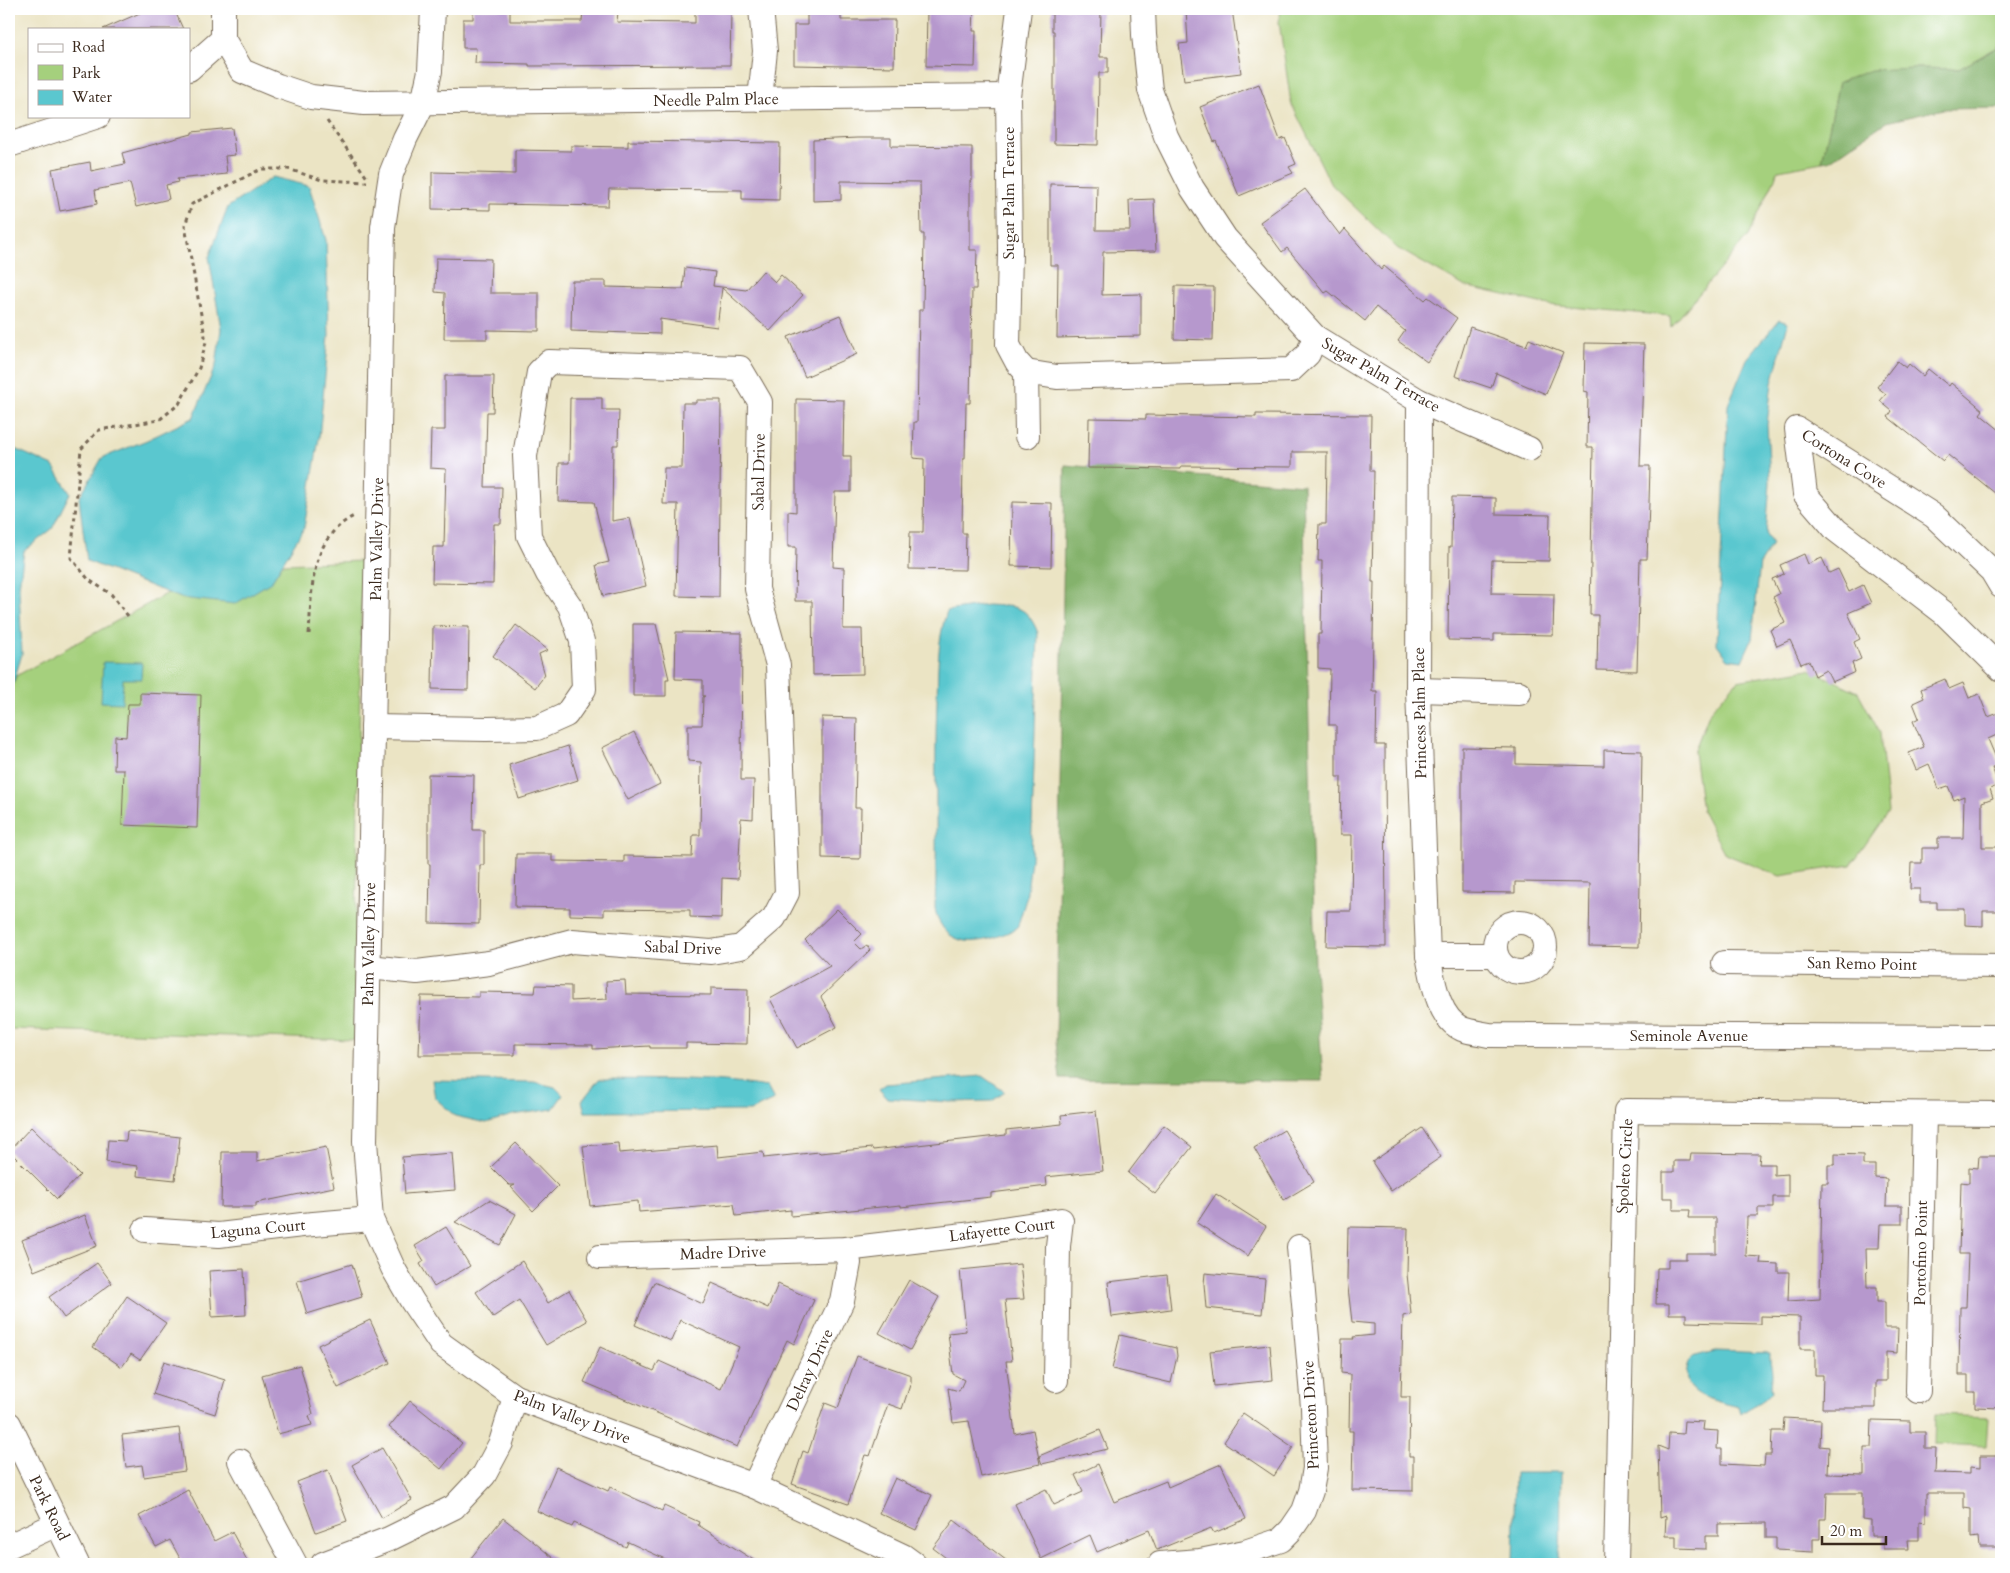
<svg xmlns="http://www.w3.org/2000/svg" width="2010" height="1573" font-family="Cardo,serif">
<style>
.green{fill:#a5d07d;stroke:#707d4e}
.forest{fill:#84b26c;stroke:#606e45}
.water{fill:#5ac7cf;stroke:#4a7876}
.building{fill:#b698cd}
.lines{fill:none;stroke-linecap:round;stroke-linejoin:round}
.minor-casing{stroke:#796b58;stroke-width:26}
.path{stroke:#796b58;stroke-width:3;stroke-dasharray:4 4;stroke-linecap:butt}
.minor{stroke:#fff;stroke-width:24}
.labels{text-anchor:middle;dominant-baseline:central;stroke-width:4;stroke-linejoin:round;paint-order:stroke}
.street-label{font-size:16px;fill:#3b2a1e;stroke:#fff}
</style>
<rect width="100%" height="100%" fill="#fff"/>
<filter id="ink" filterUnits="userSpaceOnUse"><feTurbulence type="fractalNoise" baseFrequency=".02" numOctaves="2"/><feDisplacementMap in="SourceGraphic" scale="10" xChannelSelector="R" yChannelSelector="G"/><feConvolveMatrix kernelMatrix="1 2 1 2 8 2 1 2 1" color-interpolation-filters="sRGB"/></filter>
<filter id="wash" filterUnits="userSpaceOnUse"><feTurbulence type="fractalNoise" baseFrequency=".0096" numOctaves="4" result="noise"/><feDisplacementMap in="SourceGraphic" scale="20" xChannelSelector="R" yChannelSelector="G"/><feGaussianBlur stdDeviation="1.12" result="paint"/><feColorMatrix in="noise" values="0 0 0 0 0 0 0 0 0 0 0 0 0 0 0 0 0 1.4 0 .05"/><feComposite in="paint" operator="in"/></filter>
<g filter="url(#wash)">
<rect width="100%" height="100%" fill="#ebe4c4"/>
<g class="green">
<polygon points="1281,9 2001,9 2001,40 1998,47 1959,69 1914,68 1839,82 1822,162 1779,170 1748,236 1671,327 1670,316 1549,305 1464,286 1397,248 1331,184 1291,103 1279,22"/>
<polygon points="362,561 354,1040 9,1029 9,697 16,676 168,593 181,598 271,582 282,564"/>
<polygon points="1809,669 1858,692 1880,733 1888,812 1851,865 1780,876 1725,854 1702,811 1694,752 1710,711 1737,681"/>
<polygon points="1935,1415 1988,1417 1986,1446 1934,1444"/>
</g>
<g class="forest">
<polygon points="2001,40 2001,108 1944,109 1886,122 1829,161 1822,162 1839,82 1871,70 1914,68 1959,69 1998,47"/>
<polygon points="1065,465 1303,485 1315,968 1323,1081 1060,1079 1056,1042"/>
</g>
<g class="water">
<polygon points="273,177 309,186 326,240 329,335 319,438 304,528 271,582 235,604 181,598 87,561 79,498 102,458 147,440 193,418 216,365 221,329 209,257 228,207"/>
<polygon points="1779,320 1788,323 1772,383 1767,424 1770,482 1766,534 1772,544 1760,563 1752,639 1742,661 1728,659 1717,644 1728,405 1747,359"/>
<polygon points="9,446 53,466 70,493 52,529 24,551 19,587 22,654 9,697"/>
<path d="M 987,605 C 1015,607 1026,603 1038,633 L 1031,860 L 1026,899 L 1017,928 C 994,940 956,953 940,923 C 937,919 936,913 935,908 C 938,840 934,771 937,702 C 938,671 937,640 947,611 Z"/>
<polygon points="103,662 142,663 141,679 123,679 122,703 101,702"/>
<polygon points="982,1076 1005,1092 992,1101 950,1102 887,1098 879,1089 886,1084"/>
<path d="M 599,1079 C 655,1080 712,1078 767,1087 L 774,1100 L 750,1111 L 585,1112 L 582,1101 Z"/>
<polygon points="432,1080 534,1082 555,1087 563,1095 553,1109 513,1115 486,1123 455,1116 435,1098"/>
<path d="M 1715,1351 L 1770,1353 C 1769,1361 1772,1367 1772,1374 C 1772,1381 1770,1385 1772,1391 C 1763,1404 1753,1404 1741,1414 L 1739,1407 C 1711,1400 1672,1394 1692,1357 Z"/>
<polygon points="1515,1473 1561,1473 1560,1564 1513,1564"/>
</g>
<g id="blocks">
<g class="building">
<polygon points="149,9 174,9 183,29 103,29"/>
<polygon points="473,9 510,9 510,21 582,21 583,11 618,11 617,22 695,23 695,11 731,12 730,65 529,66 529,64 475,63 476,48 463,48 463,19 473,19"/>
<polygon points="807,9 841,10 841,20 895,20 894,67 794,65 794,25 807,25"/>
<polygon points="927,9 974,9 973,31 976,31 975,67 926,66"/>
<polygon points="1052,9 1101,9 1100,57 1108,57 1108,73 1099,73 1098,145 1054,144 1054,31 1052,31"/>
<polygon points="1186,9 1232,9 1241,73 1184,80 1179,44 1188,43"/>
<polygon points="1259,84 1280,140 1285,138 1296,164 1289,167 1293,173 1239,196 1216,141 1214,142 1200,107"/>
<polygon points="232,128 235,155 225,156 227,174 177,179 178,182 166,185 169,199 136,207 130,183 95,190 97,204 60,211 52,169 90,162 91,171 125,164 122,153 192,134 192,132"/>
<polygon points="857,138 891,138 891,146 972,147 972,181 970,181 970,250 977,250 976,289 972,289 970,403 966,403 965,459 963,459 962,533 966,533 965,570 909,569 910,532 923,532 924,459 913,458 914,422 917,422 919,310 923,310 924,234 921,234 920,182 841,181 841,200 813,201 813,140"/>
<polygon points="628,141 780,143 779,200 742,199 742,190 609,189 608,206 490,204 490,210 432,209 432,172 515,174 515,150 571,151 571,146 628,147"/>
<polygon points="1050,184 1097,185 1096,230 1130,230 1129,200 1154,199 1156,251 1103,252 1102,295 1141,294 1141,336 1057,338 1058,265 1050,265"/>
<polygon points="1305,189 1340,235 1345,229 1381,270 1384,266 1425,300 1428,297 1457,318 1427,362 1398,341 1405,331 1376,307 1365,321 1328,291 1325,293 1287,248 1282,252 1260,222"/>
<polygon points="436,258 491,259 490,293 539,293 539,331 487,330 487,339 444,339 445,293 435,292"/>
<polygon points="685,268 715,272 713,286 746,290 763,271 775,282 781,275 803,295 770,331 722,288 717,327 660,319 660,334 571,331 572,281 606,281 606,287 683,289"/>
<polygon points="1175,286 1214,287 1213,340 1174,339"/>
<polygon points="840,315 857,354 805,377 788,337"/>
<polygon points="1470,327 1526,346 1529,339 1563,353 1546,394 1496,373 1491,388 1455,376"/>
<polygon points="1585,343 1644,344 1640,466 1650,466 1649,503 1647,559 1640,559 1637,671 1597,670 1598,615 1590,615 1593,447 1587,447 1588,392 1584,391"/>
<polygon points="1897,361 1906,368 1909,364 1923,376 1928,369 1949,386 1951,383 1983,410 1980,414 2001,431 2001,498 1948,455 1943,461 1888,417 1892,411 1880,401 1886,394 1877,387"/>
<polygon points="445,376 494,376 493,412 487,412 485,487 502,487 501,524 494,524 493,584 432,583 433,547 444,547 446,469 430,468 431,430 445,430"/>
<polygon points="570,398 602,398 602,410 619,410 618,445 613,445 612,521 630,518 646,586 603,596 596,565 609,562 594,502 558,501 559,463 569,463"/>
<polygon points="796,399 844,400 843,456 851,456 851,492 835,492 833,567 844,568 843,629 862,629 863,674 813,675 812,601 795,601 796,547 788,547 788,511 796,512"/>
<polygon points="696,400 721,400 719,597 676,596 678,504 663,504 664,468 682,468 683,403 696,403"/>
<polygon points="1256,414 1371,415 1370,471 1374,471 1372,582 1374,582 1372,691 1377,691 1376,745 1385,745 1386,947 1326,946 1327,911 1351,911 1352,835 1340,835 1341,777 1336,777 1336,725 1329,725 1330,669 1318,668 1318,634 1321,634 1322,561 1318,561 1319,524 1326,524 1327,452 1292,452 1292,467 1181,466 1181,469 1088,468 1089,418 1146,419 1146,415 1256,417"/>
<polygon points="1452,497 1496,498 1496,514 1550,515 1549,561 1492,560 1491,593 1554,594 1553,635 1494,634 1494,641 1448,640 1449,547 1451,547"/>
<polygon points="1012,502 1052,503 1051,567 1011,566"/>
<polygon points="1804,554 1808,564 1822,558 1829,573 1838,569 1849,592 1863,585 1871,603 1848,613 1860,639 1854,642 1861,659 1852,663 1855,672 1832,682 1826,670 1815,676 1809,661 1801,664 1790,640 1777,646 1770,630 1785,623 1773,597 1779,594 1772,579 1784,574 1780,565"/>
<polygon points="633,624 656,624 669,679 666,679 666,696 633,696"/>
<polygon points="516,625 548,650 539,654 545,675 535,688 493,656"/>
<polygon points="433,626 469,627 468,690 432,689"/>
<polygon points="676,632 742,633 741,780 754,780 753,819 741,818 738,879 722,878 721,918 690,917 690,910 604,909 604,916 570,915 570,908 515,907 516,854 552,854 552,861 624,862 624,856 692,857 693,835 700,835 701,762 688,761 688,725 702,725 703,697 705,696 703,696 703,680 675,679"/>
<polygon points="1945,679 1949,689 1963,683 1969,698 1979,694 1988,717 2001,712 2001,733 1988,739 1999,765 1992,768 1999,785 1990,789 1993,798 1982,802 1982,847 2001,847 2001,911 1983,911 1983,926 1965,925 1965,909 1937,909 1937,902 1920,902 1920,889 1910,889 1911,863 1922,863 1922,848 1938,848 1938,838 1963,838 1964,796 1954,800 1948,786 1939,789 1929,764 1916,770 1909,753 1924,747 1913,721 1919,718 1913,703 1924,698 1921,689"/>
<polygon points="140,693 201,695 197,828 122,825 124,770 114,770 115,736 126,737 128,704 140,704"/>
<polygon points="822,717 857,718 855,808 861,808 860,859 822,858"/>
<polygon points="634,732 660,784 628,800 602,748"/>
<polygon points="568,746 578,780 519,799 509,765"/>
<polygon points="1462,747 1516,748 1516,764 1604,766 1604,750 1642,751 1639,947 1589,946 1590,883 1515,882 1515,893 1462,892"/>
<polygon points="428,774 474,775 473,830 484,830 484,865 480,865 479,924 429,923 430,864 428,864"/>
<polygon points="837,909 862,934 854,942 861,949 867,945 870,950 821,997 837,1027 797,1048 770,999 830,966 805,940"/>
<polygon points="625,980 626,994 711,995 711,988 748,989 747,1044 686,1043 686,1048 650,1048 650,1046 593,1049 593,1045 515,1044 515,1055 419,1055 421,996 479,997 479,992 535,993 536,985 571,986 571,1001 607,999 606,981"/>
<polygon points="1096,1111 1103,1171 1046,1177 1047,1186 991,1193 991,1197 901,1207 901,1205 791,1216 791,1210 736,1216 734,1204 639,1212 638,1201 590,1206 583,1146 618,1143 619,1153 717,1145 718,1157 763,1152 764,1158 819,1152 820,1153 872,1148 873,1150 1006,1135 1006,1130 1062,1124 1061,1115"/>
<polygon points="1164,1125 1192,1147 1155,1194 1128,1173"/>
<polygon points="31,1127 80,1175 57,1199 9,1151"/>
<polygon points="1422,1128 1441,1157 1391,1191 1372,1162"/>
<polygon points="1284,1130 1314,1182 1284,1200 1254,1148"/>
<polygon points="127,1131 180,1137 175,1180 137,1176 138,1166 106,1162 108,1140 126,1141"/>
<polygon points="516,1143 558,1186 533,1211 511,1187 515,1185 509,1185 491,1167"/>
<polygon points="326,1147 334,1187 256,1203 256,1207 221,1207 222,1152 257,1152 257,1161"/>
<polygon points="452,1153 455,1190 405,1194 402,1157"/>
<polygon points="1691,1153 1760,1154 1759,1164 1774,1164 1774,1175 1788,1174 1788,1197 1773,1197 1773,1208 1758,1208 1758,1216 1747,1216 1746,1256 1761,1257 1760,1263 1778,1264 1778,1272 1789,1272 1788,1301 1820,1299 1822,1183 1828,1183 1828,1165 1835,1165 1835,1154 1863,1155 1863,1165 1875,1165 1875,1178 1887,1179 1886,1206 1902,1206 1902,1224 1880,1224 1879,1248 1866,1248 1867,1287 1877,1287 1877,1302 1885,1302 1885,1328 1898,1328 1897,1353 1886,1352 1886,1381 1876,1381 1876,1408 1822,1408 1823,1375 1815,1375 1815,1349 1800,1349 1800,1317 1760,1316 1760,1324 1686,1322 1686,1314 1669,1314 1669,1304 1656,1304 1657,1268 1668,1268 1668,1259 1686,1259 1686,1253 1716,1253 1716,1218 1689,1218 1690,1210 1673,1210 1673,1198 1663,1198 1663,1172 1674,1172 1674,1161 1690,1161"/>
<polygon points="1979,1156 2001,1156 2001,1408 1975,1407 1975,1392 1968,1392 1968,1375 1959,1375 1960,1307 1966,1307 1968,1254 1959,1254 1961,1182 1969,1183 1969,1167 1978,1168"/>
<polygon points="1216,1194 1266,1226 1248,1256 1197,1223"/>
<polygon points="489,1200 516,1214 500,1245 455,1222"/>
<polygon points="85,1215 97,1246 34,1271 22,1240"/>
<polygon points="446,1227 470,1266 434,1287 420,1264 424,1261 415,1246"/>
<polygon points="1348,1227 1408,1228 1407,1274 1411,1314 1403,1316 1401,1397 1410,1397 1409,1456 1413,1456 1413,1491 1352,1490 1353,1431 1349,1431 1350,1374 1341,1373 1342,1339 1354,1339 1353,1337 1374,1335 1374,1324 1352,1322 1347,1279"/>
<polygon points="522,1261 548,1303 569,1290 587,1321 546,1345 519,1300 493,1317 476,1292"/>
<polygon points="97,1263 112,1283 64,1318 49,1297"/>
<polygon points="352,1264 362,1297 307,1314 297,1281"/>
<polygon points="1020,1264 1024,1299 1005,1300 1012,1361 1006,1361 1015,1434 1033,1430 1040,1464 981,1477 969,1421 953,1423 948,1388 959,1391 964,1380 953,1374 948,1333 966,1331 960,1270"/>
<polygon points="244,1269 246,1315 212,1317 209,1271"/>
<polygon points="1205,1273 1265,1279 1262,1314 1206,1308 1204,1284"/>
<polygon points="1167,1275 1171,1309 1112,1317 1108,1282"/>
<polygon points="909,1280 939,1297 910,1350 879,1333"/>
<polygon points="654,1282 703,1304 712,1283 768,1308 778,1284 814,1300 794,1344 787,1340 737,1447 584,1382 600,1347 654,1371 659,1361 721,1389 739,1347 680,1320 671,1341 635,1325"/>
<polygon points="127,1296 166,1323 140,1360 131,1354 122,1367 93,1347"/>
<polygon points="370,1320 390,1363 338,1388 318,1345"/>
<polygon points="1120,1335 1176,1348 1177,1356 1171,1383 1112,1369"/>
<polygon points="1270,1345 1273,1380 1214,1386 1210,1351"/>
<polygon points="857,1356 911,1375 911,1382 902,1409 888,1404 870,1456 865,1455 848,1504 792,1484 803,1451 808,1453 825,1403 838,1408"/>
<polygon points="164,1361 225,1380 215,1414 153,1394"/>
<polygon points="300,1365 313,1414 309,1416 312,1425 278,1434 262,1375"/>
<polygon points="410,1401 462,1443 441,1469 389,1427"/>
<polygon points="1243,1413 1293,1447 1274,1476 1224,1442"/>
<polygon points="1784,1418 1821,1420 1820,1446 1829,1447 1828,1474 1864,1475 1864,1447 1871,1447 1872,1420 1910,1421 1910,1432 1925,1432 1925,1448 1936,1448 1935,1473 1970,1474 1970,1467 1980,1468 1980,1456 2001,1456 2001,1548 1979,1548 1978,1537 1971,1538 1971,1509 1964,1508 1964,1493 1926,1493 1926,1522 1919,1521 1919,1540 1908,1540 1909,1549 1883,1549 1883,1536 1871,1536 1871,1520 1862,1519 1862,1493 1827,1493 1826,1519 1820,1519 1820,1539 1813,1539 1813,1552 1776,1550 1776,1538 1766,1538 1766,1523 1718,1524 1718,1536 1706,1536 1706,1549 1676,1548 1676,1536 1665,1536 1666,1516 1660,1518 1658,1446 1668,1450 1669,1433 1683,1434 1684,1421 1704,1422 1703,1430 1718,1431 1717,1449 1722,1449 1722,1464 1764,1466 1765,1455 1771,1455 1772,1431 1783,1431"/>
<polygon points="179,1428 185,1471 144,1477 142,1465 126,1467 122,1435"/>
<polygon points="1100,1430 1108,1449 1042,1464 1039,1456"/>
<polygon points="382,1448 412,1500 382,1518 352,1465"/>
<polygon points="1098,1464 1114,1502 1166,1481 1168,1487 1221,1464 1246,1519 1214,1533 1211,1528 1157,1550 1149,1530 1097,1552 1090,1535 1041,1559 1015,1504 1046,1489 1054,1505 1083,1492 1075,1475"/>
<polygon points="556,1467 608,1491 610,1487 662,1511 664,1506 699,1522 698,1525 760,1564 676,1564 628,1542 626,1547 574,1523 572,1527 537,1511"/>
<polygon points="328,1470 347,1521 316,1532 297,1482"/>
<polygon points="895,1478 932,1495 916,1530 879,1513"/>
<polygon points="188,1490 214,1541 232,1532 249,1564 183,1564 170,1540 156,1547 139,1516"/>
<polygon points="503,1518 534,1542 560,1564 466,1564"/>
<polygon points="954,1520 1011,1564 954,1564 933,1548"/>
</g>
</g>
</g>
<g filter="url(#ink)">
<use href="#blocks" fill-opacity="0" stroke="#796b58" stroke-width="1"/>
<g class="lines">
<g class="minor-casing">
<g id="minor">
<polyline points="433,9 430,71 423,103 405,139 391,174 383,227 365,1141 371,1219 393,1268 412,1301 441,1344 515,1397 754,1486 903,1556 914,1564"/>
<polyline points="1019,9 1008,96 1010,251 1008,345 1017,362 1026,372"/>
<polyline points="1143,9 1144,35 1150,90 1166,136 1192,188 1225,238 1315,337 1419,401 1529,449"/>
<polyline points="223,39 242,71 278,86 311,97 364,103 1008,96"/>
<polyline points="189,69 223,39 223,9"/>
<polyline points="760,99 765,51 761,9"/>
<polyline points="9,145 98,116"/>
<polyline points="1419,401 1418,690 1428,955 1496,955"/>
<polyline points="1027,436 1026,372 1057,377 1291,370 1308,354 1315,337"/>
<polyline points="2001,586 1992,571 1934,516 1797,429 1805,494 1836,530 1944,613 2001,669"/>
<polyline points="1418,690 1519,693"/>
<circle cx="1520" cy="947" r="25"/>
<path d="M 1428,955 C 1433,979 1437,1017 1462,1029 C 1470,1032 1480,1033 1489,1035 L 2001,1037"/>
<polyline points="1724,963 2001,966"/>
<polyline points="369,967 417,972 489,963 572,941 711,952 741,947 774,918 787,893 778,665 757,589 760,402 740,368 549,362 539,372 525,456 529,536 548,574 570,606 582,641 584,689 566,715 537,728 486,729 373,727"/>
<polyline points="145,1230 219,1235 302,1225 371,1219"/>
<polyline points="600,1257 846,1249 964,1235 1061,1220 1058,1246 1056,1380"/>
<polyline points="1918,1391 1924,1114"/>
<polyline points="9,1424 77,1564"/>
<polyline points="240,1461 295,1564"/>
<polyline points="754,1486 842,1301 849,1263 846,1249"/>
<polyline points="9,1546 57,1524"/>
<polyline points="323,1564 389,1539 454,1507 484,1475 501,1443 515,1397"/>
<polyline points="1160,1564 1200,1561 1245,1552 1281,1540 1291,1530 1304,1511 1311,1491 1315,1468 1313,1407 1299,1247"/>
<polyline points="1616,1564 1626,1111 2001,1114"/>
</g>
</g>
<g class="path">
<polyline points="327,121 368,179"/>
<polyline points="128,616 111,594 89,580 71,558 81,449 99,430 159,420 179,404 199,368 206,342 185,226 192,204 261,169 288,169 322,180 367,182"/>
<path d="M 309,634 C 312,590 309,537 356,515"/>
</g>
<use href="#minor" class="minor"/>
</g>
</g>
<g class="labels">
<g class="street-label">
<text transform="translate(716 100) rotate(-1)">Needle Palm Place</text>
<text transform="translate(1009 193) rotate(-90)">Sugar Palm Terrace</text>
<text transform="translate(1381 375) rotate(30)">Sugar Palm Terrace</text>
<text transform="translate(1844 459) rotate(32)">Cortona Cove</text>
<text transform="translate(759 472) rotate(-89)">Sabal Drive</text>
<text transform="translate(377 539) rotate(-89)">Palm Valley Drive</text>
<text transform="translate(1420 713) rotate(-91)">Princess Palm Place</text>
<text transform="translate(369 944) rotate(-89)">Palm Valley Drive</text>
<text transform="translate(683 948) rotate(2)">Sabal Drive</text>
<text transform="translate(1862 964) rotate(1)">San Remo Point</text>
<text x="1689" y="1036">Seminole Avenue</text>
<text transform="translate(1625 1166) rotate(-87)">Spoleto Circle</text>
<text transform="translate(258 1229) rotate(-5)">Laguna Court</text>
<text transform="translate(1002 1230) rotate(-7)">Lafayette Court</text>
<text transform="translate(723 1253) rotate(-2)">Madre Drive</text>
<text transform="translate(1921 1253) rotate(-89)">Portofino Point</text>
<text transform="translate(810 1370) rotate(-65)">Delray Drive</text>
<text transform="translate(1311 1415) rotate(-93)">Princeton Drive</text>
<text transform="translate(572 1417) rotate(21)">Palm Valley Drive</text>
<text transform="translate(49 1508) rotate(64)">Park Road</text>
</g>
</g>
<rect width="2010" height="1573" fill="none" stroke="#fff" stroke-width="30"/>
<rect x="28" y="28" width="162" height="90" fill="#ffffff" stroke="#b1aaa5"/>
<rect x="38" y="44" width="25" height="8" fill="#ffffff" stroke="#b1aaa5"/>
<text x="72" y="52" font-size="15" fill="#3b2a1e">Road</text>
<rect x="38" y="65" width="25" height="15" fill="#a5d07d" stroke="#b1aaa5"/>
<text x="72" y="78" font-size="15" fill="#3b2a1e">Park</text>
<rect x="38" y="90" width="25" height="15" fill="#5ac7cf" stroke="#b1aaa5"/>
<text x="72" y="102" font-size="15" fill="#3b2a1e">Water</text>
<path d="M1822 1536v8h64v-8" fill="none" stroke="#3b2a1e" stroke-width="2.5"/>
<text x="1830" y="1536" font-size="15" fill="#3b2a1e" stroke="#ffffff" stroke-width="4" paint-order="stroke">20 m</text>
</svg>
